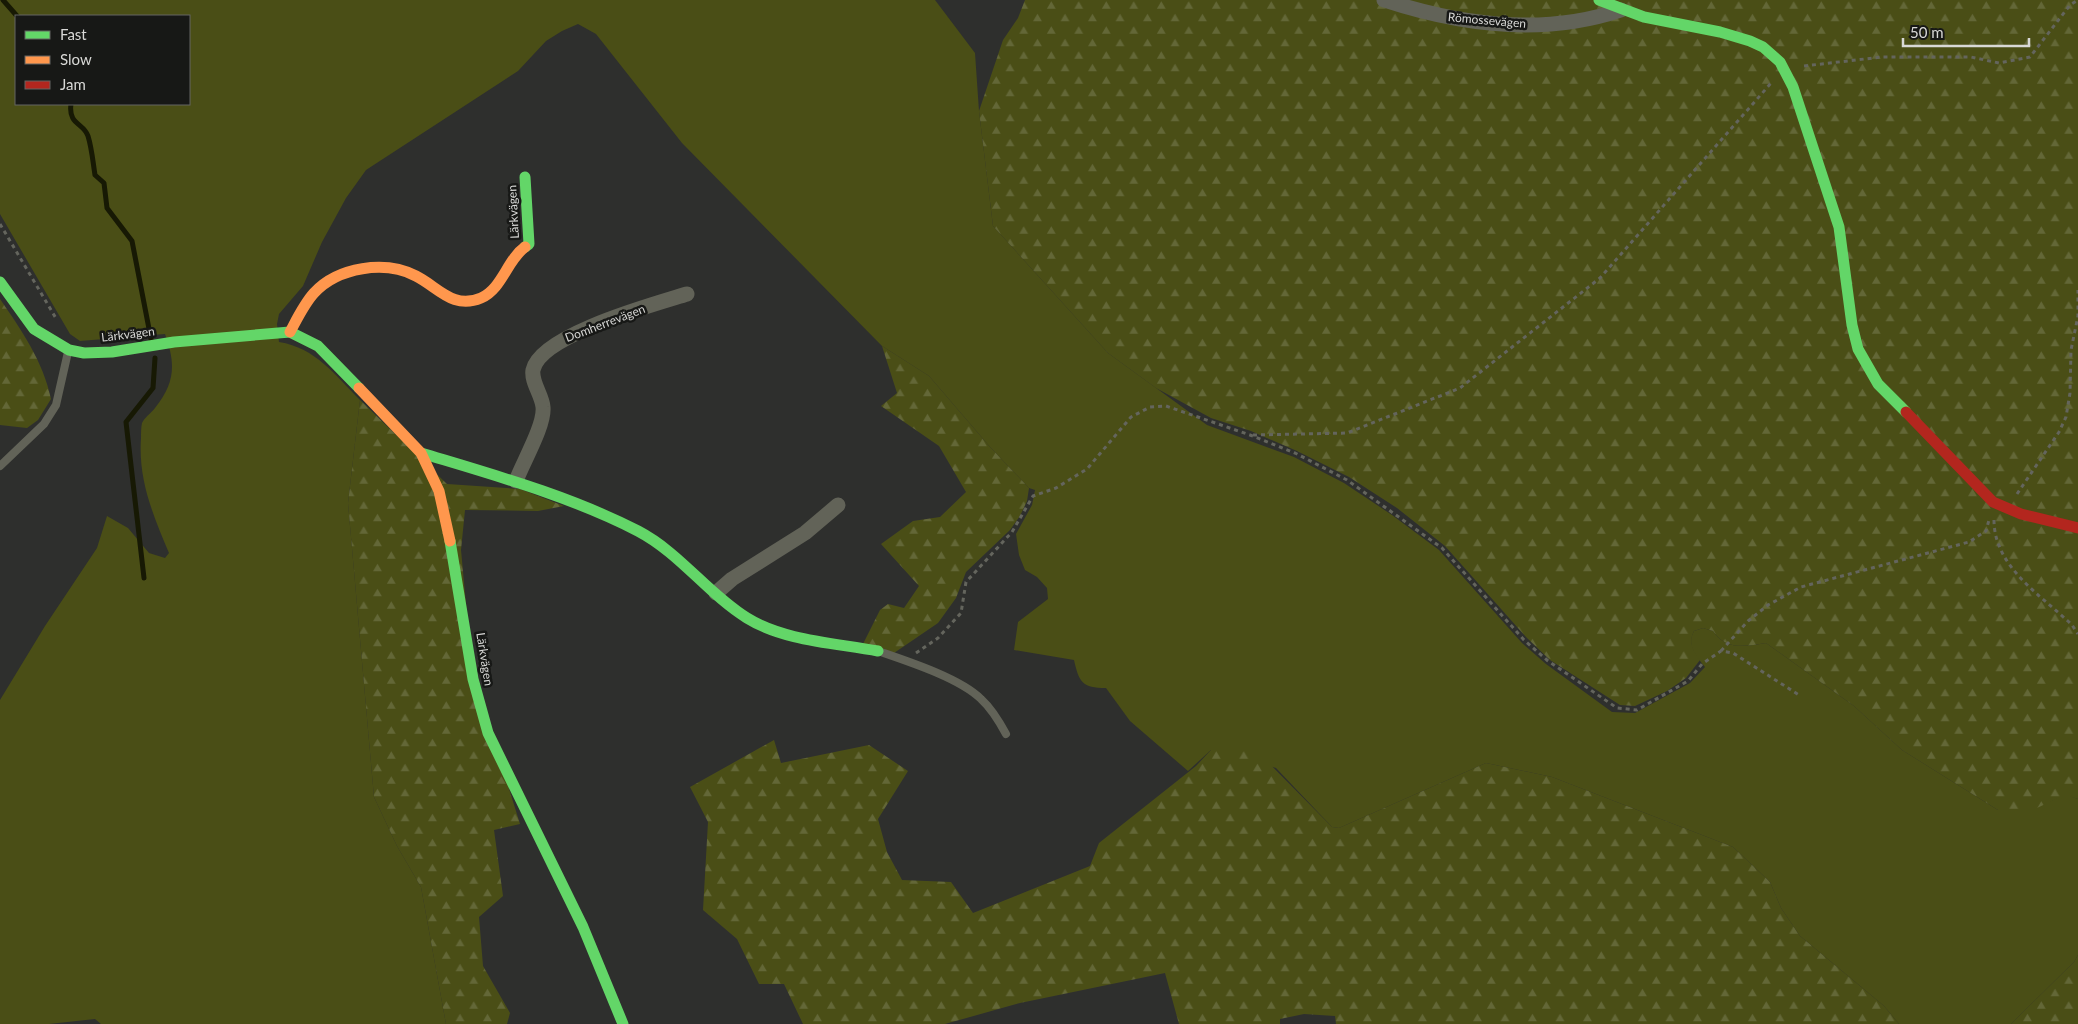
<svg xmlns="http://www.w3.org/2000/svg" width="2078" height="1024" font-family="Lato,sans-serif">
<style>
.grass{fill:#4a4e16;fill-rule:evenodd}
.forest{fill:url(#forest-firs)}
.lines{fill:none;stroke-linecap:round;stroke-linejoin:round}
.stream{stroke:#171904;stroke-width:5}
.path{stroke:#64655d;stroke-width:3;stroke-dasharray:4 4;stroke-linecap:butt}
.lane{stroke:#626358;stroke-width:8}
.street{stroke:#626358;stroke-width:15}
.fast{stroke:#63d668;stroke-width:11}
.slow{stroke:#ff974d;stroke-width:11}
.jam{stroke:#b3261e;stroke-width:11}
.labels{text-anchor:middle;dominant-baseline:central;stroke-width:5;stroke-linejoin:round;paint-order:stroke}
.street-label{font-size:12px;fill:#d8d8d6;stroke:#171816}
</style>
<defs>
<pattern id="forest-firs" width="22" height="20" patternUnits="userSpaceOnUse" patternTransform="scale(1.25)"><rect width="22" height="20" fill="#4a4e16"/><path d="M5 1l3.5 6h-7zM16 11l3.5 6h-7z" fill="#636737"/></pattern>
</defs>
<rect width="100%" height="100%" fill="#2e2f2d"/>
<path class="grass" d="M 0,0 L 935,0 L 975,53 L 979,111 L 993,226 L 1108,353 L 1207,425 L 1294,457 L 1344,483 L 1392,515 L 1439,550 L 1522,643 L 1546,664 L 1612,712 L 1635,713 L 1690,683 L 1705,667 C 1696,656 1686,645 1694,631 L 1703,628 L 1713,631 C 1726,651 1746,646 1766,643 L 1854,706 L 1902,750 L 1998,810 L 2051,801 L 2065,794 L 2078,799 L 2078,955 L 2074,962 L 2011,1024 L 1899,1024 L 1884,1006 L 1800,936 L 1781,908 L 1770,882 L 1733,847 L 1552,777 L 1486,763 L 1339,828 L 1332,827 L 1276,768 L 1211,750 L 1188,771 L 1130,721 L 1106,688 C 1082,688 1079,682 1074,660 L 1014,650 L 1018,622 L 1048,599 L 1047,588 L 1037,577 L 1025,570 L 1019,555 L 1016,534 L 1032,505 L 1035,490 L 1029,488 L 990,447 L 929,376 L 882,346 L 682,143 L 596,34 L 578,24 L 562,31 L 546,41 L 518,71 L 366,170 L 346,198 L 322,242 L 303,286 L 279,314 L 277,324 L 279,342 C 316,348 335,375 360,400 L 348,503 L 374,797 L 397,846 L 421,887 L 446,1024 L 101,1024 L 95,1019 L 49,1024 L 0,1024 L 0,700 L 45,626 L 97,548 L 107,516 L 128,528 L 149,553 L 165,558 L 169,553 C 153,515 138,480 141,438 C 141,434 141,427 142,423 C 144,418 151,413 155,408 C 175,383 176,364 165,334 L 80,341 L 70,334 L 0,214 ZM 16,16 L 189,16 L 189,104 L 16,104 Z"/>
<g class="forest">
<path d="M 1025,0 L 2078,0 L 2078,799 L 2065,795 L 2024,814 L 1998,810 L 1902,750 L 1854,706 L 1766,643 C 1746,646 1726,651 1713,631 L 1703,628 L 1694,631 C 1688,643 1693,650 1700,660 L 1686,678 L 1667,691 L 1635,706 L 1620,705 L 1550,660 L 1527,638 L 1445,546 L 1397,508 L 1349,477 L 1297,451 L 1251,431 L 1211,418 L 1156,388 L 1108,353 L 993,226 L 979,111 L 1003,40 L 1018,18 Z"/>
<path d="M 0,299 C 22,331 43,361 51,399 L 38,420 L 27,428 L 0,425 Z"/>
<polygon points="882,346 929,376 990,447 1029,488 1027,501 1020,516 1010,530 966,572 956,598 938,623 894,653 863,644 880,610 888,604 904,608 919,586 881,544 913,521 940,517 966,492 939,446 881,406 897,393"/>
<polygon points="360,400 447,484 520,489 564,506 538,511 465,510 461,550 472,670 520,824 494,830 503,896 479,917 483,966 510,1013 507,1024 446,1024 421,887 397,846 374,797 348,503"/>
<polygon points="774,740 781,763 869,745 908,771 878,819 887,852 902,880 951,882 973,913 1090,866 1099,843 1196,766 1211,750 1234,747 1257,751 1332,827 1339,828 1486,763 1552,777 1733,847 1770,882 1781,908 1800,936 1884,1006 1899,1024 1336,1024 1335,1016 1304,1014 1280,1019 1280,1024 1179,1024 1165,973 1020,1003 945,1024 803,1024 784,984 759,984 737,939 703,910 708,822 690,787"/>
<polygon points="2078,955 2078,1024 2011,1024 2074,962"/>
</g>
<g class="lines">
<g class="stream">
<polyline points="3,0 17,16"/>
<path d="M 71,104 C 68,125 84,123 88,136 C 92,149 93,163 95,175 L 104,183 L 107,208 L 132,241 L 151,339"/>
<polyline points="144,578 126,422 153,388 155,358"/>
</g>
<g class="path">
<polyline points="1804,66 1882,57 1971,57 1999,63 2030,57 2070,5 2078,0"/>
<polyline points="0,224 57,320"/>
<polyline points="1253,435 1347,433 1460,388 1600,278 1772,82"/>
<polyline points="2017,494 2059,432 2066,417 2070,393 2071,350 2078,316 2078,290"/>
<path d="M 1994,520 C 1994,567 2041,595 2072,625 L 2078,634"/>
<polyline points="1721,651 1748,621 1768,605 1801,587 1969,542 1986,531 1989,520"/>
<polyline points="916,653 938,638 961,613 966,582 1012,532 1033,496 1056,488 1087,469 1131,417 1150,407 1166,406 1250,435 1295,453 1347,480 1442,548 1524,640 1548,661 1617,708 1637,710 1688,681 1702,664 1721,651 1733,653 1799,695"/>
</g>
<g class="lane">
<polyline points="0,466 44,424 56,405 68,352"/>
<path d="M 878,651 C 907,661 960,678 981,699 C 992,709 999,721 1006,734"/>
</g>
<g class="street">
<path d="M 1384,0 C 1460,25 1544,36 1621,10"/>
<path d="M 516,481 C 523,462 545,425 543,407 C 542,395 531,382 533,370 C 540,335 655,304 687,294"/>
<polyline points="716,593 732,579 805,533 838,505"/>
</g>
<g class="fast">
<polyline points="1599,0 1644,17 1720,32 1750,41 1763,47 1780,62 1793,87 1839,227 1852,325 1858,349 1878,384 1906,412"/>
<polyline points="525,247 529,244 525,177"/>
<polyline points="0,282 34,329 69,350 84,353 112,352 174,342 290,332 318,346 359,388"/>
<path d="M 421,453 C 494,475 570,496 638,531 C 680,553 707,593 747,618 C 784,641 836,643 878,651"/>
<polyline points="450,541 473,679 488,733 583,927 623,1024"/>
</g>
<g class="slow">
<path d="M 290,332 C 297,319 304,304 314,293 C 338,267 385,260 416,276 C 438,287 453,310 481,298 C 502,289 507,260 525,247"/>
<polyline points="359,388 421,453 439,491 450,541"/>
</g>
<polyline class="jam" points="1906,412 1993,502 2021,514 2078,528"/>
</g>
<g class="labels">
<g class="street-label">
<text transform="translate(1487 20) rotate(5)">Römossevägen</text>
<text transform="translate(513 212) rotate(-93)">Lärkvägen</text>
<text transform="translate(605 323) rotate(-21)">Domherrevägen</text>
<text transform="translate(128 334) rotate(-7)">Lärkvägen</text>
<text transform="translate(485 659) rotate(81)">Lärkvägen</text>
</g>
</g>
<rect x="15" y="15" width="175" height="90" fill="#171816" stroke="#646563"/>
<rect x="25" y="31" width="25" height="8" fill="#63d668" stroke="#646563"/>
<text x="60" y="40" font-size="15" fill="#d8d8d6">Fast</text>
<rect x="25" y="56" width="25" height="8" fill="#ff974d" stroke="#646563"/>
<text x="60" y="65" font-size="15" fill="#d8d8d6">Slow</text>
<rect x="25" y="81" width="25" height="8" fill="#b3261e" stroke="#646563"/>
<text x="60" y="90" font-size="15" fill="#d8d8d6">Jam</text>
<path d="M1903 38v8h126v-8" fill="none" stroke="#d8d8d6" stroke-width="2.5"/>
<text x="1910" y="38" font-size="15" fill="#d8d8d6" stroke="#171816" stroke-width="4" paint-order="stroke">50 m</text>
</svg>
